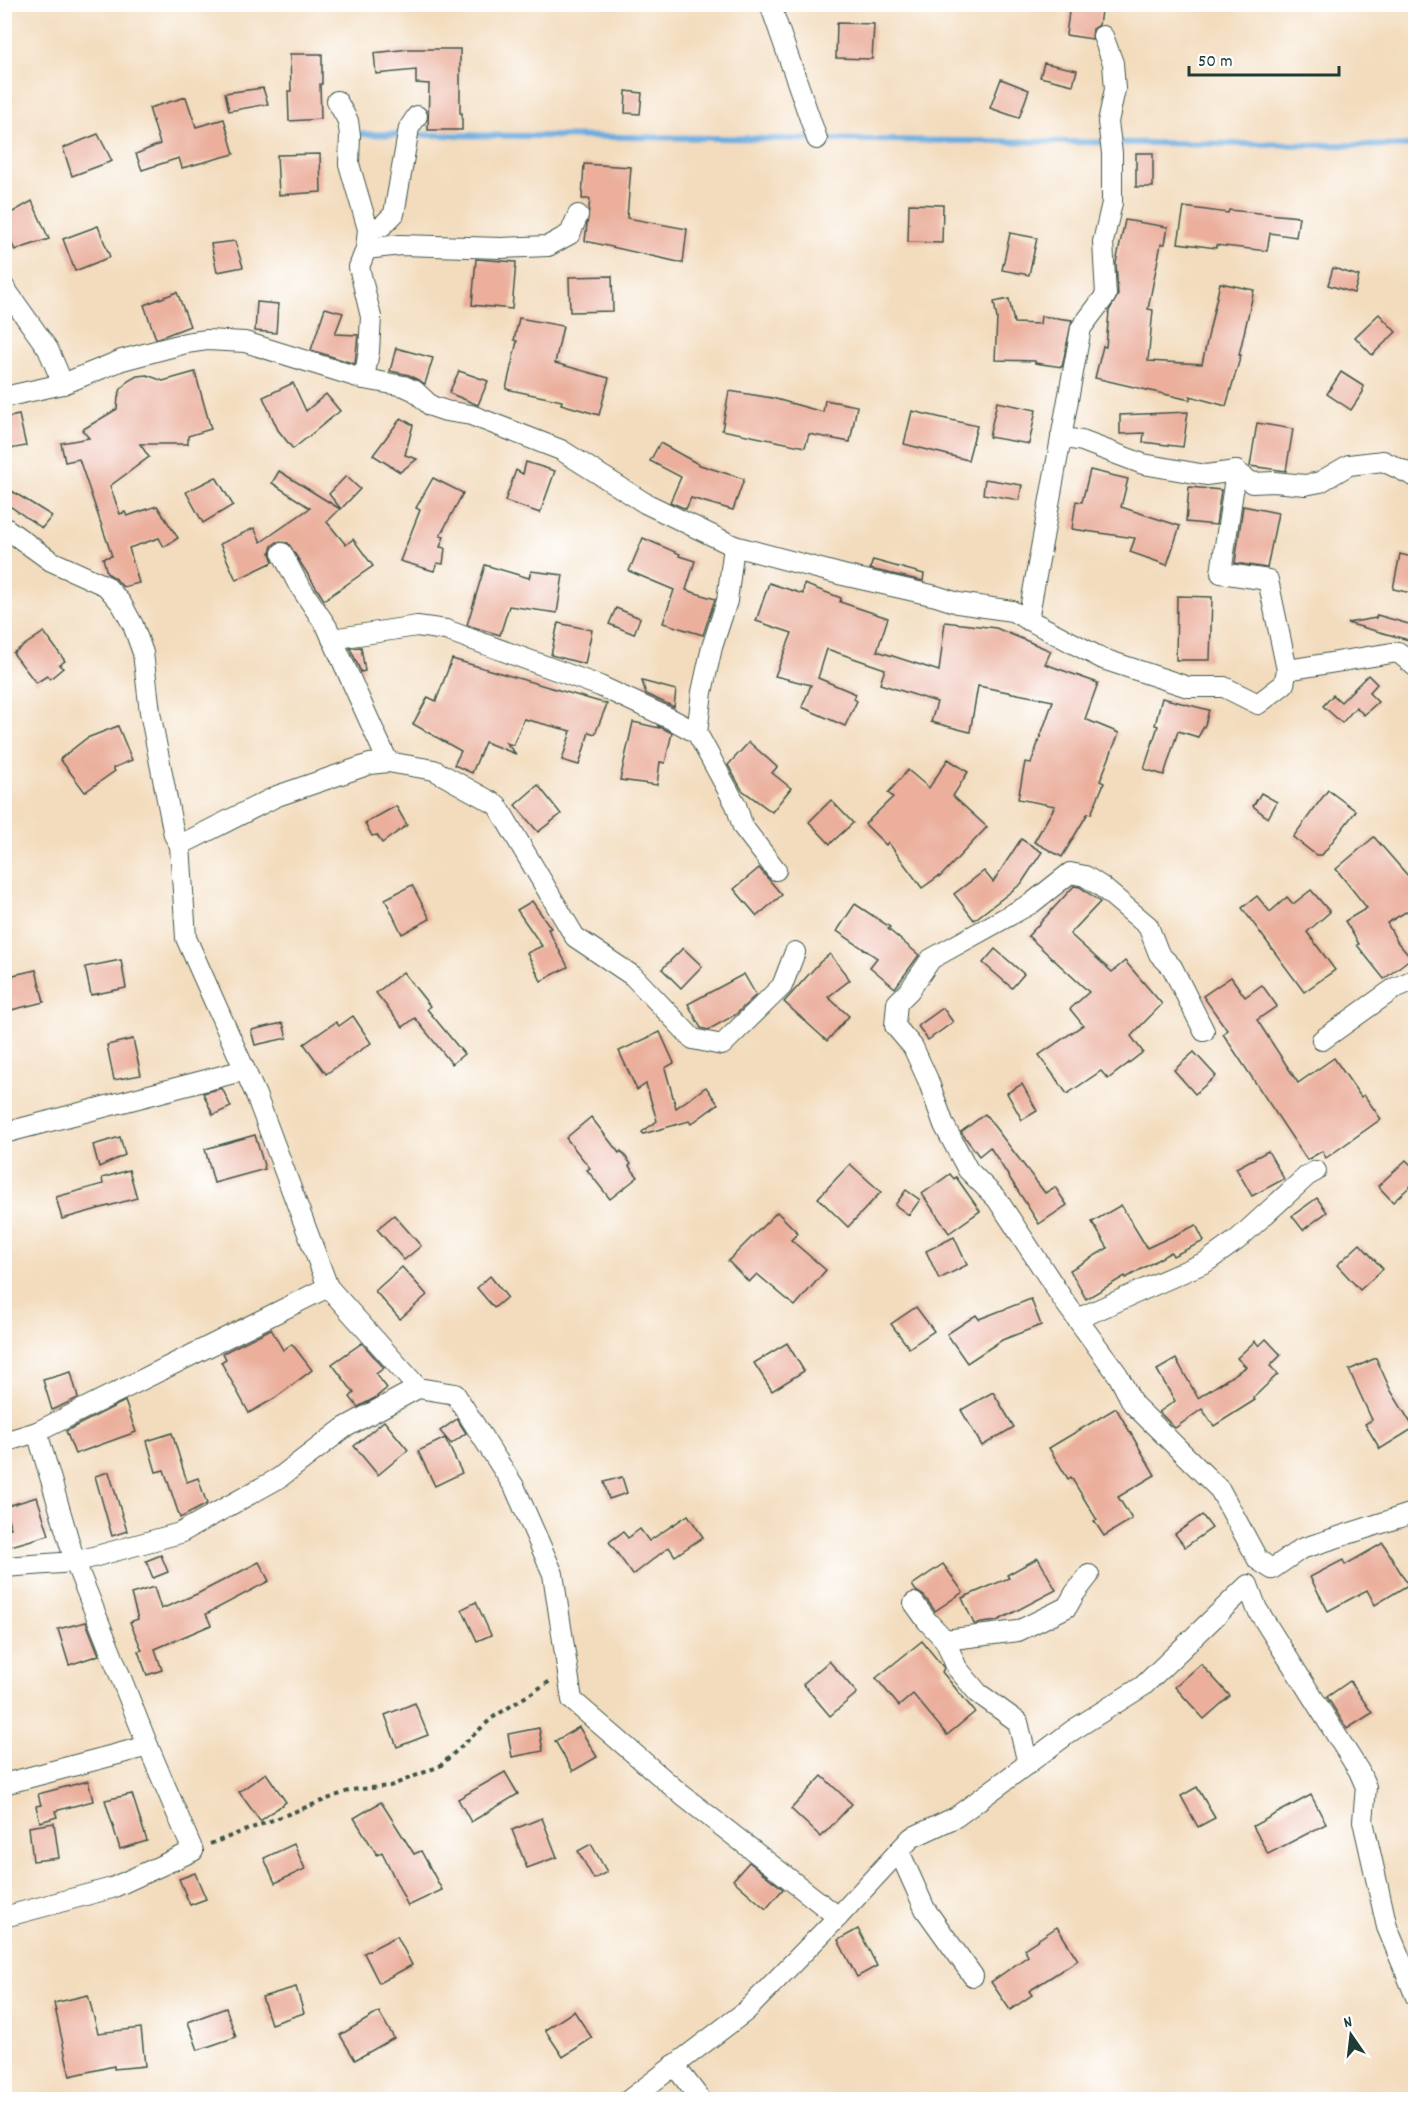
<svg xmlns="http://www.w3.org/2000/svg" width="1420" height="2104" font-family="Dekko,sans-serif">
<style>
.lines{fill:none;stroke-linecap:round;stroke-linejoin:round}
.stream{stroke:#69abde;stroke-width:6}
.building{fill:#ebaf9c}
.minor-casing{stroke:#3f5549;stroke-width:22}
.path{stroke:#3f5549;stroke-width:4;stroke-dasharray:4.5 4.5;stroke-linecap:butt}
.minor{stroke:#fff;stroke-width:20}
</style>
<rect width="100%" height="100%" fill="#fff"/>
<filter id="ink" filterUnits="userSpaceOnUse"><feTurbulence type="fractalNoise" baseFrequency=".0167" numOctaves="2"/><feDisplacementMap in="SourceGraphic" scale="12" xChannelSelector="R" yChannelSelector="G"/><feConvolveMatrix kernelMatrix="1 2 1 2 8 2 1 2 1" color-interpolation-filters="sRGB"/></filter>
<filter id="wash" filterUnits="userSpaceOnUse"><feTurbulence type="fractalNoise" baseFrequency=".008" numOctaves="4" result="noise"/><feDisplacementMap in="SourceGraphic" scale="24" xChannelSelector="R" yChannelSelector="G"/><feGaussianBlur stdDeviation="1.35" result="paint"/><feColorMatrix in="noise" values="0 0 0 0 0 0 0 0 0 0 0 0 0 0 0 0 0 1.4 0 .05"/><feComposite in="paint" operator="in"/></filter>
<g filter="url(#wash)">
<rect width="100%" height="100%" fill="#f3dcbd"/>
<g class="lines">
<polyline class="stream" points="352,134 1416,146"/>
</g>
<g id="blocks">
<g class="building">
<polygon points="1070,4 1102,4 1099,25 1093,29 1092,39 1066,35"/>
<polygon points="837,23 874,24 872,59 836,58"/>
<polygon points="409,49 460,49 460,113 462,113 462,130 428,130 429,84 416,83 416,70 376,74 374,53"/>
<polygon points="290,54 322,54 322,84 320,84 321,119 289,121 288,91 291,91"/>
<polygon points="1044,63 1077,70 1073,85 1040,77"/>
<polygon points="1001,79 1029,90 1019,118 990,108"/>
<polygon points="263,88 268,104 229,111 225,93"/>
<polygon points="626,91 642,93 640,114 625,113"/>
<polygon points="186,97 196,127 224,119 234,154 182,168 179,158 142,170 136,154 160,144 149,108"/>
<polygon points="98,134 112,161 72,176 63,148"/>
<rect x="1136" y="153" width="17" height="34"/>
<polygon points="320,154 321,192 279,195 277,155"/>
<polygon points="584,164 631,167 627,218 687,229 683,263 585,241 590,199 582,199"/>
<polygon points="32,201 49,239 15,250 4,229 4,217"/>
<polygon points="909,204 943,205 942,243 908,242"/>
<polygon points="1184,207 1228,213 1229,210 1299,217 1296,237 1270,233 1267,251 1216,245 1216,248 1178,243"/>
<polygon points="1125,220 1168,227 1165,244 1161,244 1148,309 1153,310 1148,361 1202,364 1220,283 1254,290 1239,355 1241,355 1226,406 1190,396 1190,400 1095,378 1103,346 1106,347 1109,311 1118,295 1116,263"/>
<polygon points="98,226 110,257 75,271 63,239"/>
<polygon points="1010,233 1037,238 1029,275 1002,270"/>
<polygon points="235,241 243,267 217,272 211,244"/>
<polygon points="476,259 516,262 512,309 472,305"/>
<polygon points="1333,268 1359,276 1354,293 1328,285"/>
<polygon points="612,276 613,311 570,312 569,277"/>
<polygon points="177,292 190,326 156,339 144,305"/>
<polygon points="1009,299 1014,323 1040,324 1041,316 1072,320 1062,367 1035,363 1035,361 995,360 997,319 994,302"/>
<polygon points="257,302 278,304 276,333 255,331"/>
<polygon points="325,308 343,313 335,334 358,335 355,364 311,350"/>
<polygon points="1379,314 1396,332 1372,355 1355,337"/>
<polygon points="519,318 563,326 555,363 609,378 599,415 561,404 562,401 506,389 517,341 514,340"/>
<polygon points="396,348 433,358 425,384 409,375 390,371"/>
<polygon points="459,371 488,381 478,405 449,393"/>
<polygon points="195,372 211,429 188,436 188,444 140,444 149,457 110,486 120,514 125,512 127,516 157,506 178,538 164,547 159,538 129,548 139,583 123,587 115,578 107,573 103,558 112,556 79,459 65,462 61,443 89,438 82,430 117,409 118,397 121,389 128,381 137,376 147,375 163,381"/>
<polygon points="1341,372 1363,386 1363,392 1351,410 1327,394"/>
<polygon points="293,383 306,411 326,394 340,411 293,449 278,430 263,397"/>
<polygon points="729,391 772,398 823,412 825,400 857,406 850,442 809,434 805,447 722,430"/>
<polygon points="997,402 1036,410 1029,444 989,437"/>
<polygon points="912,411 977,426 968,460 904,444"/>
<polygon points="1188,412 1183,447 1143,442 1144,433 1120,434 1120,415"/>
<polygon points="19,415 26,446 10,449 4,418"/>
<polygon points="401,418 413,425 405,455 417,459 400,472 373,455"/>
<polygon points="1257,423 1293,429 1286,471 1250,466"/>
<polygon points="660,443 700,465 744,479 733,510 691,498 686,509 670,502 681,477 650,461"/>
<polygon points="526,462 555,471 540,513 505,501 516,470 523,474"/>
<polygon points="1090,470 1128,479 1121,507 1180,526 1167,565 1130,552 1135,538 1072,529 1076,501 1082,502"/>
<polygon points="279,471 340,509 327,522 346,545 353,539 373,566 324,600 288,543 277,542 272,546 270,553 273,562 236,580 220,544 254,528 261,542 310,508 272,483"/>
<polygon points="346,476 360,489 341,509 329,494"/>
<polygon points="216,477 233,505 203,523 186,492"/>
<polygon points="433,478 463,493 440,536 444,537 440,547 445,548 443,564 437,563 434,571 400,561 420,510 416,508"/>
<polygon points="985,479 1022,485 1019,500 983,494"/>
<polygon points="1189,487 1221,490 1216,525 1186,522"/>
<polygon points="7,488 52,516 42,528 4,502 4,493"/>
<polygon points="1243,506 1278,513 1267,568 1235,563"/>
<polygon points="643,538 680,554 679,556 695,561 686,590 715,599 703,635 663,623 674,590 629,571"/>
<polygon points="1400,554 1416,558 1416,594 1393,589"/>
<polygon points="873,560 924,574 923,581 870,569"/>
<polygon points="485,565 529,578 531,571 563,575 557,613 509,606 500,635 467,625"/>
<polygon points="769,583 803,594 804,584 841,598 840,602 888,618 877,651 939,671 945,622 996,628 1051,651 1045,664 1098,683 1085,719 1119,733 1100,781 1104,783 1091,814 1088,813 1062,857 1034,842 1055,806 1018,799 1025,762 1031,763 1053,701 978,686 970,732 931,722 937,702 880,684 885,669 827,649 818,678 856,694 854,699 857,701 845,726 802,707 811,685 775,676 792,633 756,621"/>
<polygon points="1177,596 1212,597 1210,660 1176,660"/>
<polygon points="616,608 640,618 634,634 609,624"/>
<polygon points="1377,615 1416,626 1416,642 1347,623 1376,618"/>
<polygon points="558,623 592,630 585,664 551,655"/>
<polygon points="44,632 65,661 59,665 63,668 50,679 47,676 36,683 13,653"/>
<polygon points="361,647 365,671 361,672 350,648"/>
<polygon points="452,659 607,704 595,734 589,732 579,765 562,760 571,731 524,719 513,745 506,743 516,754 485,742 472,773 454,765 461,751 413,724 428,697 436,701"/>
<polygon points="1368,675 1377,684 1369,693 1378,702 1364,715 1356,707 1342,723 1323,706 1333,695 1341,702"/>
<polygon points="642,681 676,690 674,707 646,694"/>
<polygon points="1162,698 1209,710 1205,725 1198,737 1178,731 1164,775 1144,769 1158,726 1155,725"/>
<polygon points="633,722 659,728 658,726 672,733 665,763 660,762 657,785 620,780"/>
<polygon points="118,726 132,760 113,768 115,771 85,792 60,759 87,738"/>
<polygon points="749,742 777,767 772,773 791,788 772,812 742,790 728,765"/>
<polygon points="948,759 968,772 953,796 987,827 940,877 939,876 922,888 888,842 886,845 865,824 893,797 888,793 908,770 929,788"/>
<polygon points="538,785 561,814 538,832 515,805"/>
<polygon points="1328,790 1356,811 1322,855 1316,855 1293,837"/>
<polygon points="1261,793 1277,802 1268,818 1253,806"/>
<polygon points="831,800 853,823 830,844 809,822"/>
<polygon points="396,806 407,825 382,843 377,835 372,836 365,823"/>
<polygon points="1374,837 1409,877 1416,889 1416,906 1387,923 1398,943 1411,958 1384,979 1357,945 1359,944 1345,921 1367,908 1336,869"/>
<polygon points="1021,839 1042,852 1021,884 974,920 954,894 984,871 993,882"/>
<polygon points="759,868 782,895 757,916 734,889"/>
<polygon points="412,885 430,919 402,934 385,899"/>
<polygon points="1074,886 1080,887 1100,902 1070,934 1112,972 1125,961 1162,1004 1131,1036 1143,1052 1108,1079 1101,1071 1067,1094 1039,1055 1083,1025 1070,1009 1089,992 1028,936"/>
<polygon points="1311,890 1330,912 1307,932 1335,970 1304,992 1242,908 1257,896 1270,912 1287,897 1293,904"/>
<polygon points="532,901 551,928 548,929 568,967 541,981 527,953 542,946 517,910"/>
<polygon points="855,904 890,927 888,929 919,955 895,988 870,967 877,958 837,931"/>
<polygon points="683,948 702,966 681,988 662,969"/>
<polygon points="995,949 1024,974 1012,988 983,963"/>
<polygon points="830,954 850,980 828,997 849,1016 827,1041 784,1002 820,962"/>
<polygon points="121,960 126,988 91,995 85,967"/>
<polygon points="36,970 44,1002 11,1010 4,977"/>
<polygon points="403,972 430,1006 427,1009 464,1054 452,1064 415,1018 403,1027 376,993"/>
<polygon points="744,974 756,995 735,1015 708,1030 701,1028 688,1004"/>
<polygon points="1231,977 1245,997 1262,985 1277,1006 1257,1020 1298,1083 1334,1058 1361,1097 1364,1095 1381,1119 1326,1158 1322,1151 1307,1160 1223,1034 1227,1030 1203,996"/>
<polygon points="943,1008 953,1022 928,1040 918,1026"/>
<polygon points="353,1016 371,1043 326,1074 304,1044 336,1022 339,1026"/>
<polygon points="283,1023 287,1038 255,1045 251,1030"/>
<polygon points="660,1032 674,1063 665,1068 676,1108 706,1087 718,1104 691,1124 689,1121 643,1134 642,1132 657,1121 646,1084 637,1090 619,1051"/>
<polygon points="133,1039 141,1075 114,1080 107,1045"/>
<polygon points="1194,1052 1216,1076 1195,1094 1174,1070"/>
<polygon points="1022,1084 1037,1111 1022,1120 1007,1093"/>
<polygon points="222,1088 231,1107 213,1115 203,1093"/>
<polygon points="985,1114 1045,1193 1055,1187 1067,1205 1039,1224 990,1147 979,1156 961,1132"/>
<polygon points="591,1117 619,1153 621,1151 631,1164 629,1166 638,1177 610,1199 587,1170 590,1168 566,1138"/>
<polygon points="255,1135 265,1169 214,1183 205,1149"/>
<polygon points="120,1137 125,1155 99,1167 93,1145"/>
<polygon points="1268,1151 1284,1179 1252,1196 1236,1168"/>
<polygon points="1406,1160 1416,1170 1416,1181 1393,1202 1378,1186"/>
<polygon points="850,1164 881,1192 848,1227 818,1198"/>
<polygon points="129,1170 137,1198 62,1219 56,1197 103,1184 102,1178"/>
<polygon points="950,1174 954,1179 956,1177 980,1211 949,1233 922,1194"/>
<polygon points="906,1190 920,1200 909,1215 895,1205"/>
<polygon points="1317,1198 1327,1212 1303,1230 1292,1216"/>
<polygon points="1121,1205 1147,1248 1196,1225 1204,1241 1173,1256 1171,1252 1126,1278 1125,1276 1086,1299 1070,1270 1108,1248 1092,1222"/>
<polygon points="777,1212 798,1233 791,1240 826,1270 795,1306 757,1274 749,1282 728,1261"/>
<polygon points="394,1215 421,1246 404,1260 377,1229"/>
<polygon points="954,1237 967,1265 939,1279 926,1251"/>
<polygon points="1360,1244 1383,1269 1360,1290 1337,1265"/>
<polygon points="402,1267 427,1295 400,1319 375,1291"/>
<polygon points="490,1276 507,1297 494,1308 477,1288"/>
<polygon points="1031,1299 1041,1325 1002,1340 967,1363 947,1334 976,1315 979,1319"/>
<polygon points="916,1307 934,1331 909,1348 891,1324"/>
<polygon points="271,1329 283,1350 292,1344 312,1370 275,1398 249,1413 221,1362 226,1359 223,1353"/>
<polygon points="1266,1339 1281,1355 1270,1366 1278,1374 1253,1398 1255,1400 1214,1426 1202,1409 1175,1428 1159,1412 1175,1401 1157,1370 1176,1359 1198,1398 1246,1367 1237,1358 1255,1341 1259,1346"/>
<polygon points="362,1343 384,1368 376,1374 387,1388 375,1398 358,1407 350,1397 354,1393 332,1364"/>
<polygon points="787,1343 804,1371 772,1391 754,1363"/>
<polygon points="1376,1358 1391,1391 1414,1428 1380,1449 1365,1424 1372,1420 1349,1370"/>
<polygon points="71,1372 78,1398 52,1410 43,1380"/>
<polygon points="993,1392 1014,1427 982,1446 961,1410"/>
<polygon points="125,1401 136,1432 75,1454 66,1431"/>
<polygon points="1116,1408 1155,1475 1118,1497 1132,1519 1104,1536 1094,1521 1097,1520 1071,1477 1068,1479 1049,1448"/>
<polygon points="457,1419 466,1433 451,1444 440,1431"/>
<polygon points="384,1421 408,1450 378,1475 354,1446"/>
<polygon points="172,1433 187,1482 198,1478 207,1504 180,1518 164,1470 156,1472 147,1441"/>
<polygon points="445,1438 462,1473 435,1486 418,1451"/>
<polygon points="109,1472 127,1531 112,1536 95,1476"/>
<polygon points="622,1477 627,1493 609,1499 604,1482"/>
<polygon points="37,1497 49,1535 4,1548 4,1530 11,1528 4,1507"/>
<polygon points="688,1515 703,1537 675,1556 669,1547 633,1575 609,1542 623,1532 628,1538 640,1529 649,1541"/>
<polygon points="1202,1515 1212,1528 1185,1547 1175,1534"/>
<polygon points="1383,1543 1408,1585 1375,1605 1367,1590 1328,1611 1310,1577 1343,1560 1345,1565"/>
<polygon points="161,1555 168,1572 153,1578 146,1561"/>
<polygon points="1038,1558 1056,1590 997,1621 974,1624 962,1598 1009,1578 1007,1575"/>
<polygon points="259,1562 269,1581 206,1614 211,1625 155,1649 162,1670 147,1675 138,1651 142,1650 130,1622 138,1619 131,1594 154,1587 161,1609 197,1594"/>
<polygon points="943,1564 963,1592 935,1611 924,1596 916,1591 912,1585"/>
<polygon points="476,1602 491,1635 477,1641 462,1609"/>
<polygon points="86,1622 99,1655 69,1665 58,1629"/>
<polygon points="922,1641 944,1668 942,1672 975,1712 947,1735 913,1694 899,1706 876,1678"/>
<polygon points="829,1661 857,1693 830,1716 803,1684"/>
<polygon points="1201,1664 1230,1696 1204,1719 1175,1687"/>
<polygon points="1350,1681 1372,1713 1347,1729 1327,1697"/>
<polygon points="415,1703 428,1735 397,1747 385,1715"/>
<polygon points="579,1727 597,1757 573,1771 555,1741"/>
<polygon points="539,1728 543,1751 512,1757 508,1734"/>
<polygon points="505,1772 518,1794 471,1822 458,1799"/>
<polygon points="266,1773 286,1802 260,1821 239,1792"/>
<polygon points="822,1776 852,1804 821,1837 791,1809"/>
<polygon points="88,1781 93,1801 55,1811 57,1817 40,1822 36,1806 41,1805 38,1794"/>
<polygon points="1197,1787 1215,1818 1198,1827 1181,1796"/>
<polygon points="132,1794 147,1841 120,1849 105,1800"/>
<polygon points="1311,1795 1326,1824 1268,1854 1253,1826"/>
<polygon points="381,1802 414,1854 421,1851 442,1890 408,1906 382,1852 377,1855 354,1818"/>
<polygon points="542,1818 557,1857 527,1868 512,1830"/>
<polygon points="54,1823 59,1858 33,1861 29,1827"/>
<polygon points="294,1844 305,1869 275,1883 264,1858"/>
<polygon points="591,1844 607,1872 594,1879 578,1851"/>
<polygon points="749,1862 783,1889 766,1909 733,1880"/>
<polygon points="195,1873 206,1899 190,1905 179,1879"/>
<polygon points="1057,1927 1078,1960 1029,1991 1032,1995 1010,2010 991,1982 1028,1956 1024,1949"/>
<polygon points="858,1929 877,1966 857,1977 838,1940"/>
<polygon points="397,1936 412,1965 379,1983 364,1953"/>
<polygon points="296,1987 304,2013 271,2024 262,1997"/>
<polygon points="88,1995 98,2033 141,2028 145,2066 114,2069 114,2066 70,2076 54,2003"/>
<polygon points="226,2008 236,2037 198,2050 188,2022"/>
<polygon points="574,2011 592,2038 563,2057 545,2030"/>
<polygon points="379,2012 394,2038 355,2060 340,2035"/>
</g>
</g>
</g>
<g filter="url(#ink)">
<use href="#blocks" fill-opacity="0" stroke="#3f5549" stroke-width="1.5"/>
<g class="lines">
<g class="minor-casing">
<g id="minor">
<polyline points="770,4 817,139"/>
<polyline points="337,101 348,121 350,135 349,164 368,229 366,249 359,267 371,317 369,351 364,379"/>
<polyline points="368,229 382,226 394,214 409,128 417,116"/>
<polyline points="366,249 401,245 501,248 548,246 570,234 578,215"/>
<polyline points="4,287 48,349 63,384"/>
<polyline points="4,397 63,384 122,360 186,343 207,340 245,342 364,379 404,386 415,391 431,406 446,411 471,415 561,450 645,503 734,546 843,575 936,596 958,603 1012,611 1103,659 1188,687 1224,687 1258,704 1284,684 1287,670 1268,580 1221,573 1236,471"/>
<polyline points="1061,437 1082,441 1143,464 1206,475 1236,471 1252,483 1274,482 1305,485 1320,482 1349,465 1383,461 1416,477"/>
<polyline points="4,527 51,561 106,586 121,603 133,625 143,653 150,712 174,835 180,845 277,796 370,764 388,762 434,770 497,805 575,937 633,976 693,1039 722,1045 782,986 795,952"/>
<polyline points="282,553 297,582 327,627 388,762"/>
<polyline points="1028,620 1081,328 1106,295 1103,242 1112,203 1112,153 1108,122 1115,89 1113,63 1103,36"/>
<polyline points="332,639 417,626 446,630 600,686 671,719 697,733 736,805 743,827 776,870"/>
<polyline points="1287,670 1398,652 1416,667"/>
<polyline points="697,733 702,692 712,647 727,601 734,546"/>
<polyline points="180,845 186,938 256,1095 328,1287 418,1388 455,1394 515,1488 553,1574 572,1700 682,1795 838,1917"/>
<polyline points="1204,1031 1172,967 1159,954 1148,926 1102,887 1085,876 1070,873 1032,903 931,959 909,991 897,1003 895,1026 913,1047 928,1080 944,1125 968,1170 997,1199 1064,1301 1118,1375 1133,1404 1220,1490 1258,1560 1272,1569 1301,1549 1416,1512"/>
<polyline points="1322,1040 1395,988 1416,979"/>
<polyline points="4,1133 245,1070"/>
<polyline points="1077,1319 1206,1262 1237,1240 1307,1176 1316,1171"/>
<polyline points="4,1442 37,1432 328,1287"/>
<polyline points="4,1567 75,1562 180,1533 279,1478 344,1428 418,1388"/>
<polyline points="914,1603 927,1621 945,1640 957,1668 978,1693 1018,1722 1028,1764"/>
<polyline points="945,1640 1018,1631 1067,1607 1075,1593 1089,1575"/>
<polyline points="4,1784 148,1746"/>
<polyline points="899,1851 925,1909 973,1976"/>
<polyline points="4,1917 112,1888 193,1851 148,1746 75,1562 37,1432"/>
<polyline points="674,2065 701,2100"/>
<polyline points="629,2100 746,2011 838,1917 911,1838 956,1817 1073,1730 1143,1686 1248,1585 1257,1609 1359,1771 1366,1787 1363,1821 1387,1927 1416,1997"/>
</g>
</g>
<polyline class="path" points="210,1844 351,1790 390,1786 440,1766 492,1718 552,1680"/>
<use href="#minor" class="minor"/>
</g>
</g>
<rect width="1420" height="2104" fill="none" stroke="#fff" stroke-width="24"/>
<g transform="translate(1351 2035) rotate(346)" stroke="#ffffff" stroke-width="4.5" paint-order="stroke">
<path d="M0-4.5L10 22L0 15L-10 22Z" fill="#1f3d34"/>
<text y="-9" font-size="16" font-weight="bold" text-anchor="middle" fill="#1f3d34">N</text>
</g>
<path d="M1189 66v9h150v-9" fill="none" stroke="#1f3d34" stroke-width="3"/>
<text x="1198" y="66" font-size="18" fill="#1f3d34" stroke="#ffffff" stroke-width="4.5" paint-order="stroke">50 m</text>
</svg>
